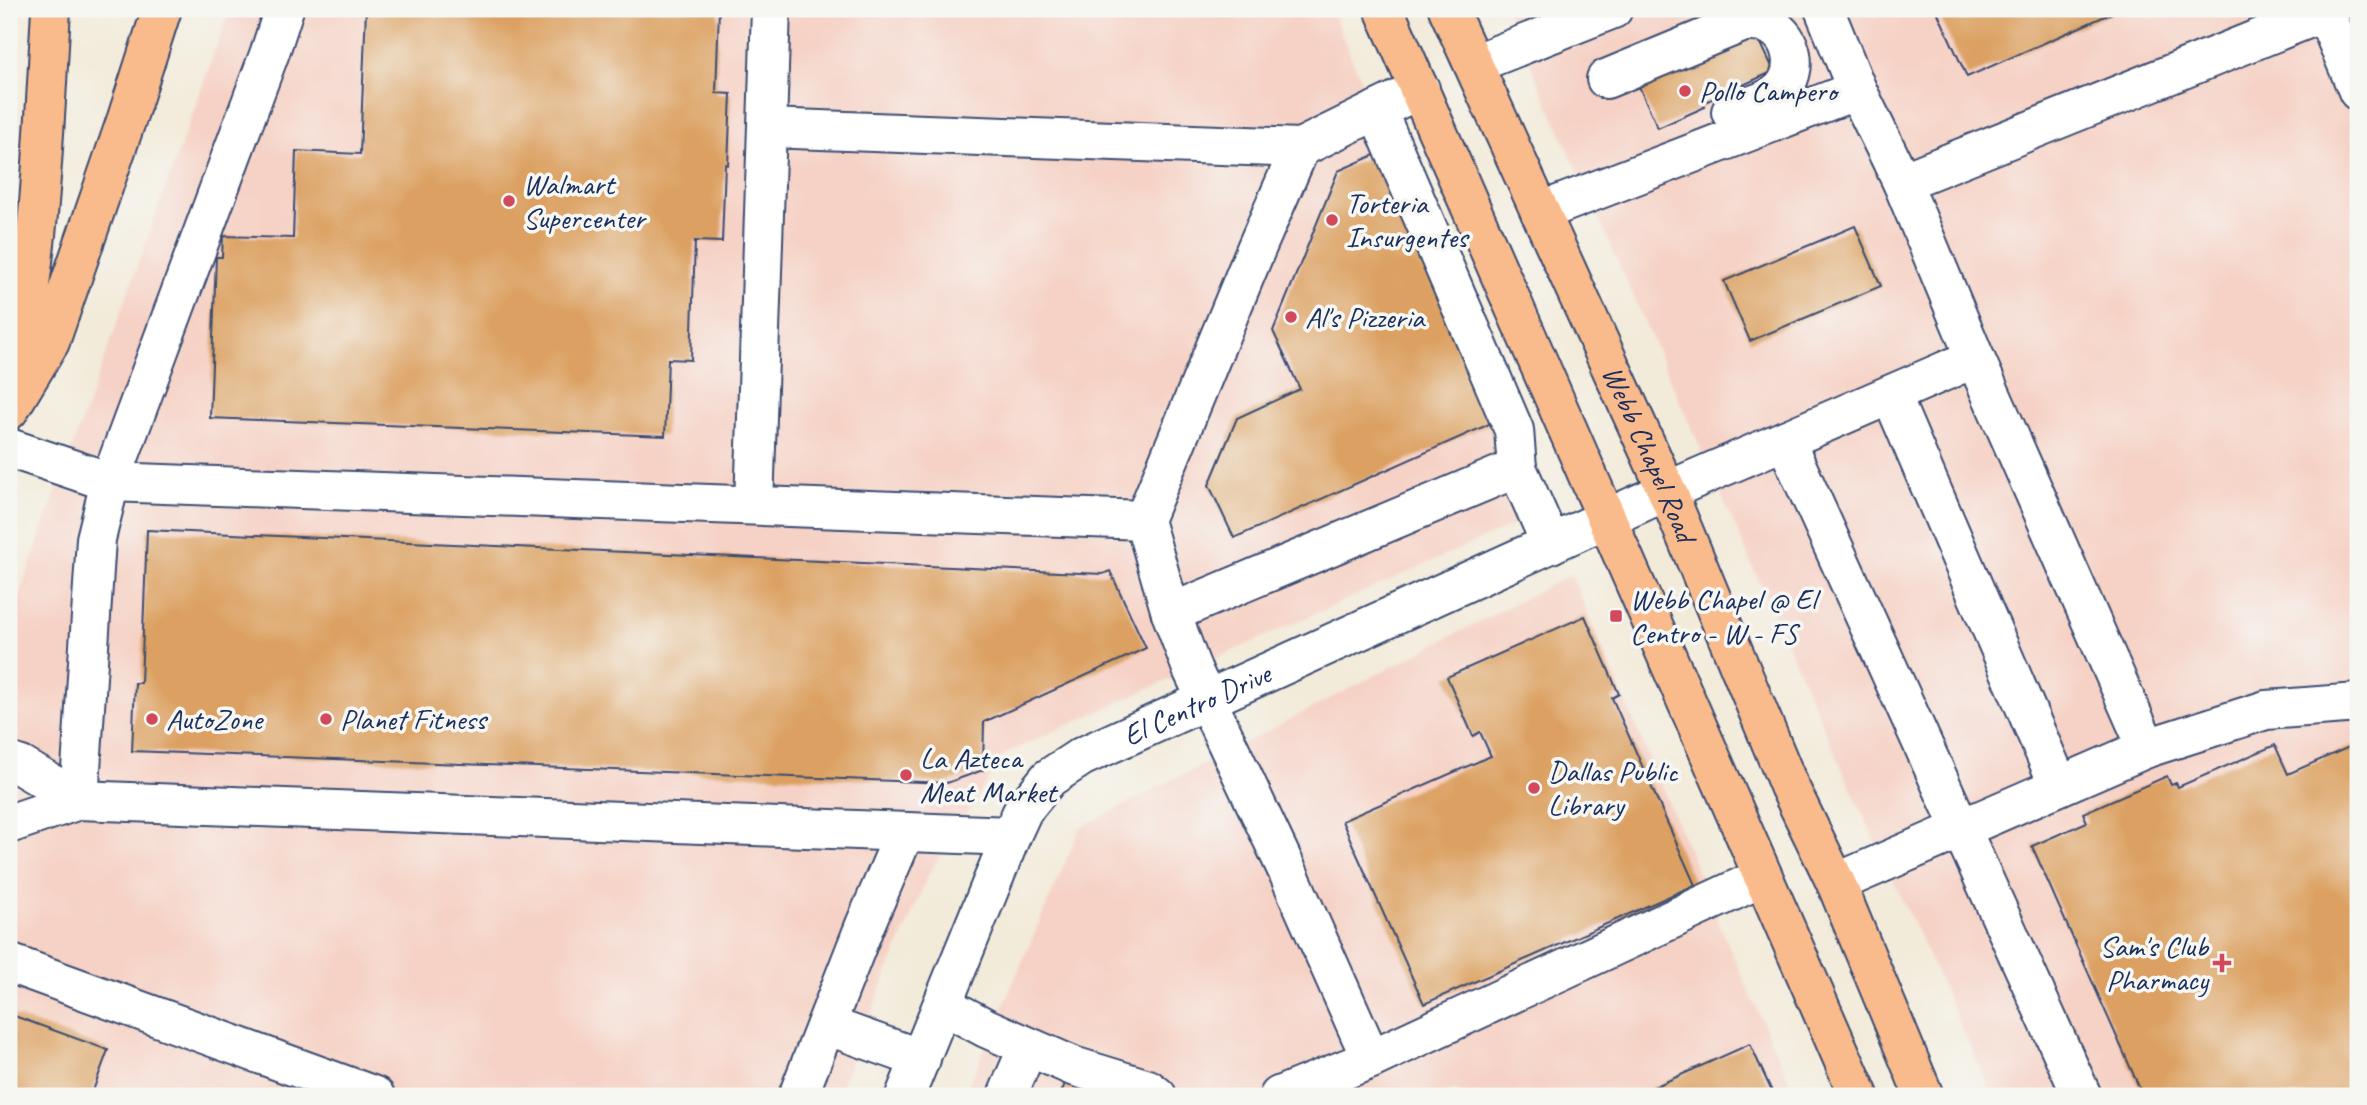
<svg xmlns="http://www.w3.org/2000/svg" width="2367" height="1105" font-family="Caveat,sans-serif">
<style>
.built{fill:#f6d1c5}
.building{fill:#dca162}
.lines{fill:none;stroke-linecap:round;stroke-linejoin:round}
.minor-casing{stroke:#3b4b71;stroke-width:42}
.major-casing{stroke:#3b4b71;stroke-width:42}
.minor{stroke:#fff;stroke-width:38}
.major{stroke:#fabb8c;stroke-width:38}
.poi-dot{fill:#d1495b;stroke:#f6f6f2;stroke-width:2.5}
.labels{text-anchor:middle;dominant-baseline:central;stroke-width:7;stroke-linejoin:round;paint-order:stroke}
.poi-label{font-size:30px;fill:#1b2f5e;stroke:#f6f6f2;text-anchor:start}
.street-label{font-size:30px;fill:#1b2f5e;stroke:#f6f6f2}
</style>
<rect width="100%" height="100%" fill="#f6f6f2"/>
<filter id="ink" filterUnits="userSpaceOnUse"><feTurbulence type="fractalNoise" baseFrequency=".0143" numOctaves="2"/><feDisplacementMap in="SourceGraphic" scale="14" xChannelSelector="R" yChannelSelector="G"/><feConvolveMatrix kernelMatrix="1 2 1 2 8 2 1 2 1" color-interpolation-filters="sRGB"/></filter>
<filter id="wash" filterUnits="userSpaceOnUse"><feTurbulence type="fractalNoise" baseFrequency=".00686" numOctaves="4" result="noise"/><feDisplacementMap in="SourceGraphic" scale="28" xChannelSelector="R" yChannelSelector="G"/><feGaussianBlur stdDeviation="1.57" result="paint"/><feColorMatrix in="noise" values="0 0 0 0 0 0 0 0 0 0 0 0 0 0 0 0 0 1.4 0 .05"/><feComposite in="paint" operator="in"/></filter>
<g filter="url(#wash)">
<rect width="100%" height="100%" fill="#f3ebda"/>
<g class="built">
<polygon points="230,9 1331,9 1544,511 1004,754 928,875 837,1096 9,1096 9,623"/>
<polygon points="1506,9 2358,9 2358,1096 1993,1096 1852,791"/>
<polygon points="1571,574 1735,960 1796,1096 1459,1096 1455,1089 1441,1096 964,1096 1080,828"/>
</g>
<g id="blocks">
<g class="building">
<polygon points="366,9 719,9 716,93 731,94 728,165 725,164 722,242 695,241 691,360 668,359 665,436 210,418 216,257 222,257 223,236 293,238 296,151 360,154"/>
<polygon points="1936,9 2121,9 1967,77"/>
<polygon points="1739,32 1744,43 1758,37 1774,71 1703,103 1705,107 1658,128 1636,80"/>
<polygon points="1381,152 1494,422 1234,538 1209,485 1237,418 1300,389 1273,331 1338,171"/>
<polygon points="1855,226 1881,286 1750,341 1724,281"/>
<polygon points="147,530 1103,574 1110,571 1146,648 984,722 983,770 947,783 132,751 135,683 141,683"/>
<polygon points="1585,616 1619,694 1612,698 1695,885 1424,1004 1342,821 1491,756 1480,732 1473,736 1447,677"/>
<polygon points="2358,743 2358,1096 2143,1096 2032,846 2087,822 2083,813 2167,776 2171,785 2176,783 2178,787 2275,745 2288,774"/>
<polygon points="9,1014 108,1050 91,1096 9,1096"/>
<polygon points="1750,1044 1774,1096 1634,1096"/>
<polygon points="1066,1081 1101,1096 1060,1096"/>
<polygon points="160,1087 185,1096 157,1096"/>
</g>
</g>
</g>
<g filter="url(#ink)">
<use href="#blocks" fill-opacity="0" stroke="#3b4b71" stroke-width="2"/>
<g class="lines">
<g class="minor-casing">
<g id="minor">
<polyline points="1824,9 1857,90"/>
<polyline points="1474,64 1613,9"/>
<path d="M 1606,79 L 1744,22 C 1753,22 1762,21 1771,26 C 1793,38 1799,70 1782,89 C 1770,102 1748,106 1731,112"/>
<polyline points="1377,110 1514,430 1517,468"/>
<polyline points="767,128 1300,148"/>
<polyline points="1902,182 2325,12 2358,91"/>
<polyline points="1540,212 1857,90 1902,182 1975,358 2147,748 1836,883"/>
<polyline points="1891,395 2059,786"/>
<polyline points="1785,440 2082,1096"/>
<polyline points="9,448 110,482 1144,520"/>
<polyline points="754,505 771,9"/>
<polyline points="1171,613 1517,468 1551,544"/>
<polyline points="2147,748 2266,710 2358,703"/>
<polyline points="9,762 21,766 79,800"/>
<polyline points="79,800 96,539 110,482 270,52 284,9"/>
<polyline points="9,824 79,800 1011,836"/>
<polyline points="9,963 375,1096"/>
<polyline points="943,1005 986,1028 1073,1066 1148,1089 1157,1096"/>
<polyline points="826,1025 921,1059"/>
<polyline points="1371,1059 1287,870 1192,669 1171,613 1144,520 1256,249 1300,148 1420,89"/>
<polyline points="798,1096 865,925 905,832"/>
<path id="s1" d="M 905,1096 L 1011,836 L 1023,810 L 1049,778 L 1081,757 L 1667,491 L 1975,358"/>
<polyline points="1007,1096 1028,1047"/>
<polyline points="1279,1096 1371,1059 1763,877"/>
</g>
</g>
<g class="major-casing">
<g id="major">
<polyline points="1384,9 1859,1096"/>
<path id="s2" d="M 1448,9 L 1667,491 L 1789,786 L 1836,883 L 1924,1096"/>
<path d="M 12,386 C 40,263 44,135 51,9"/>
<polyline points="9,410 50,342 127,118 162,9"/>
</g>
</g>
<use href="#minor" class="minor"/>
<use href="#major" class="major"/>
</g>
</g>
<g class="poi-dot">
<circle cx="1685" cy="91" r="7"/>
<circle cx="509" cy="201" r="7"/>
<circle cx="1332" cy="220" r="7"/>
<circle cx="1291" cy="317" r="7"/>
<rect x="1609" y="609" width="14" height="14" rx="3.5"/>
<circle cx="152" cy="719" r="7"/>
<circle cx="326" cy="719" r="7"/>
<circle cx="906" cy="775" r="7"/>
<circle cx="1534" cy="788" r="7"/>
<path d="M2218.5 952.5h7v7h7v7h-7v7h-7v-7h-7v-7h7z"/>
</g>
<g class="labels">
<g class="poi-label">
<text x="1699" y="91">Pollo Campero</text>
<text x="523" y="184">Walmart<tspan x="523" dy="34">Supercenter</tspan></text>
<text x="1346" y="203">Torteria<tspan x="1346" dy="34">Insurgentes</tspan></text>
<text x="1305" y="317">Al's Pizzeria</text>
<text x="1630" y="599">Webb Chapel @ El<tspan x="1630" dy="34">Centro - W - FS</tspan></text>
<text x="166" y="719">AutoZone</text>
<text x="340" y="719">Planet Fitness</text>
<text x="920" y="758">La Azteca<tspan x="920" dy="34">Meat Market</tspan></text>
<text x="1548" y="771">Dallas Public<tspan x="1548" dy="34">Library</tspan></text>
<text x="2208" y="946" text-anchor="end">Sam's Club<tspan x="2208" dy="34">Pharmacy</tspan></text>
</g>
<g class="street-label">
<text stroke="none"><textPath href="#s2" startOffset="488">Webb Chapel Road</textPath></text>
<text stroke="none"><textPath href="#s1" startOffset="516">El Centro Drive</textPath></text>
</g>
</g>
<rect width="2367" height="1105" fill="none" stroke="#f6f6f2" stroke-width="35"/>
</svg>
